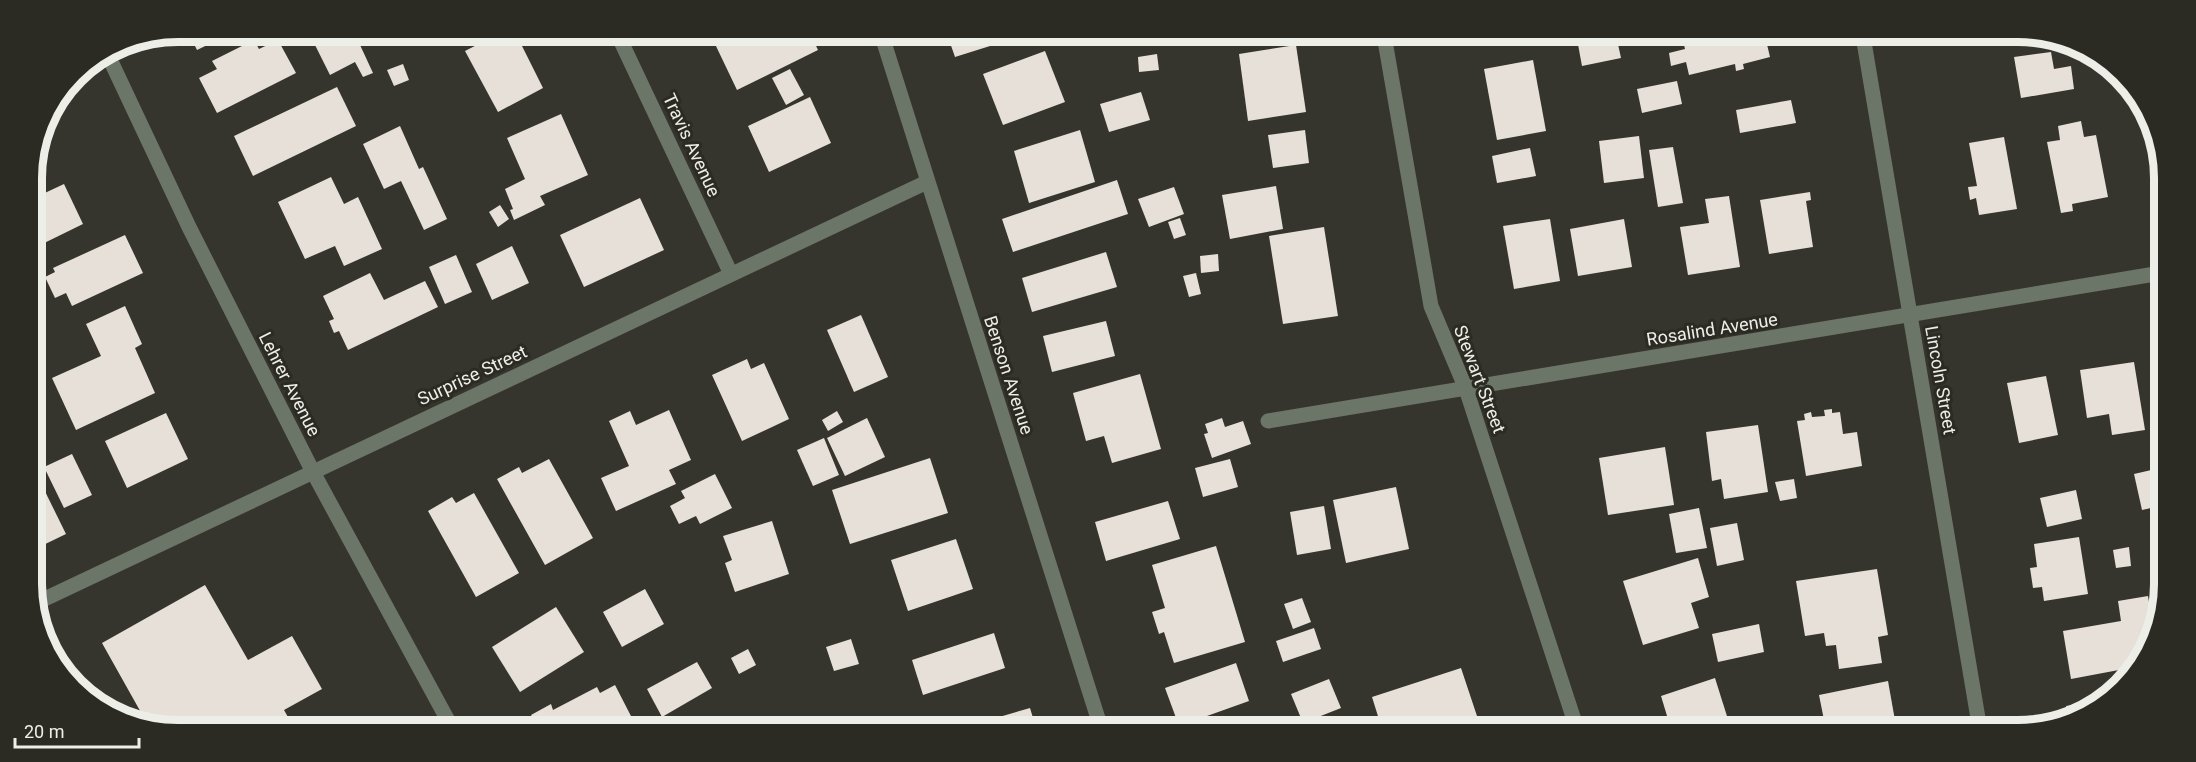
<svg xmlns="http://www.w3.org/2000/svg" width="2196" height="762" font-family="Roboto,sans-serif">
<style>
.building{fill:#e7e0d8}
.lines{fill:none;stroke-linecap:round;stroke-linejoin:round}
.minor{stroke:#6b7568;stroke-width:15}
.labels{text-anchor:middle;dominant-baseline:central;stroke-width:6;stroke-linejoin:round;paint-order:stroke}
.street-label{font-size:18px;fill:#eeeee9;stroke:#2b2b23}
.rim{fill:none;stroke:#eeeee9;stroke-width:8}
</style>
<rect width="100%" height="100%" fill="#35352d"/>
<g class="building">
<polygon points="188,32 234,32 197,50"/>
<polygon points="321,32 354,32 373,73 363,77 355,62 330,75 311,37"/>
<polygon points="502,32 515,32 543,88 498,112 465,51"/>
<polygon points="737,33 810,33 818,50 737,90 715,44"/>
<polygon points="947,34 1028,34 955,57"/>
<polygon points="1477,35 1524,35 1524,36 1478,44"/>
<polygon points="1598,35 1616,35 1621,58 1582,66 1577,39"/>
<polygon points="1682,36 1765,36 1770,57 1743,64 1744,69 1736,71 1735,64 1689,75 1686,62 1671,66 1669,53 1685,49"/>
<polygon points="1948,36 1981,36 1981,37 1950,45"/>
<polygon points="254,40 259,49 278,40 296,73 217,113 199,78 217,69 212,61"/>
<polygon points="1296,45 1306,112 1248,121 1239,54"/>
<polygon points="1045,51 1065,102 1003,125 983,74"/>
<polygon points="2051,52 2054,69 2071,66 2074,89 2021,98 2014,57"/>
<polygon points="1157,54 1159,70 1139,72 1138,57"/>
<polygon points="1533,60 1546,131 1497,140 1484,69"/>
<polygon points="403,64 409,80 394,86 387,70"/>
<polygon points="790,69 804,95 786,105 772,78"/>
<polygon points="1677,81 1682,104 1642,113 1637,89"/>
<polygon points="337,87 356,126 253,176 234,136"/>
<polygon points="1141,92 1150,120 1109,132 1100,104"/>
<polygon points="810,97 831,143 769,172 748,126"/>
<polygon points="1791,100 1796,123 1740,133 1736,110"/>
<polygon points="561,114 588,175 540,196 545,205 514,220 510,210 513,209 505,189 525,179 507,138"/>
<polygon points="2081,121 2084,137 2096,135 2108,197 2072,204 2073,211 2061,213 2047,142 2060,140 2058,126"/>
<polygon points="400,126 419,169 423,167 447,219 424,230 401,181 384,189 363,144"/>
<polygon points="1080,130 1095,182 1029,203 1014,151"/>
<polygon points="1305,130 1309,163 1273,168 1268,135"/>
<polygon points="1639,136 1644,178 1604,183 1599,141"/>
<polygon points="2004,137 2017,209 1979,215 1976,198 1970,200 1968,187 1977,186 1969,143"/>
<polygon points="1673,147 1683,203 1658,207 1649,150"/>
<polygon points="1530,148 1536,176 1497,183 1492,156"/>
<polygon points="331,177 344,204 358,197 382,249 344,266 335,246 305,259 278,202"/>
<polygon points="1117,180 1128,214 1013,252 1002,219"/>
<polygon points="64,184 83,224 32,249 32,199"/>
<polygon points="1276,186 1283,229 1230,239 1222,195"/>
<polygon points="1174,187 1184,214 1149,227 1138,199"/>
<polygon points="1810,192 1811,200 1806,201 1813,247 1769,254 1760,200"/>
<polygon points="1729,196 1740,267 1688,275 1680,227 1709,223 1705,199"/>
<polygon points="640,198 664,250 584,287 560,235"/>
<polygon points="500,205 509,219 498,227 489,212"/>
<polygon points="1180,218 1186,235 1174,239 1168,222"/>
<polygon points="1550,219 1560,281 1514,289 1503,226"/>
<polygon points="1624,219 1632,267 1578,276 1570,229"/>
<polygon points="1324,227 1338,316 1283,324 1269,236"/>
<polygon points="125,235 143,273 72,306 66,293 55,298 45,277 55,272 53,268"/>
<polygon points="512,246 529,283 492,300 476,264"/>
<polygon points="1106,252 1117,287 1032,312 1022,278"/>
<polygon points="1218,254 1219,271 1201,273 1200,256"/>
<polygon points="456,255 472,292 445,304 429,267"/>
<polygon points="370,273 384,300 425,281 438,307 348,350 339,331 334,333 329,321 334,319 323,296"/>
<polygon points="1196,273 1201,294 1189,297 1183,276"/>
<polygon points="125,306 142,344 135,348 155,393 76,430 52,378 101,356 86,324"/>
<polygon points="861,315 888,377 854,392 827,330"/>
<polygon points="1106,321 1115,356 1052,372 1043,336"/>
<polygon points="747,359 751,369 764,363 789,419 742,441 712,375"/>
<polygon points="2134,362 2145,430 2112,435 2109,414 2087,418 2080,370"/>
<polygon points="1140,374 1161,449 1112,463 1104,436 1086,441 1073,393"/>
<polygon points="2046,376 2058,435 2019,443 2007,383"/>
<polygon points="1832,409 1832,413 1840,412 1843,434 1857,432 1862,466 1806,476 1797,421 1805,420 1804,414 1811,412 1812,417 1825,416 1824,410"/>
<polygon points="669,410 691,460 669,470 676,484 616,511 601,478 629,466 609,421 630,411 636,425"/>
<polygon points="837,411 843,422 828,431 822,420"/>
<polygon points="166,413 188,459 127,488 105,441"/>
<polygon points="867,418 885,457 845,476 827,438"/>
<polygon points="1222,418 1225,427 1243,421 1251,444 1212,458 1204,434 1208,433 1205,424"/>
<polygon points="1758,425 1768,492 1724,499 1721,479 1712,481 1706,432"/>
<polygon points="824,438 839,475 813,486 797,450"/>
<polygon points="1665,447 1674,505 1608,515 1599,458"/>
<polygon points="72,454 92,495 64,508 44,467"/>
<polygon points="930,458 948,513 850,544 832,490"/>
<polygon points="549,459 593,538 545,565 497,479 519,467 522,473"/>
<polygon points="1230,459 1238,487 1203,497 1195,468"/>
<polygon points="33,467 66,534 35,549 34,548"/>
<polygon points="2160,468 2160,506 2142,510 2134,474"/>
<polygon points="715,474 732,508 700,524 696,516 679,524 670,506 685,498 681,491"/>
<polygon points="1794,479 1797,498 1780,501 1775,482"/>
<polygon points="1396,487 1409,549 1346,563 1333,500"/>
<polygon points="2076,490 2082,519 2047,527 2040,498"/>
<polygon points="474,493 519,573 476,597 428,511 452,497 456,503"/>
<polygon points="1168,501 1180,539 1106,561 1095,522"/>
<polygon points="1324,506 1331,549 1297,555 1290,512"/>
<polygon points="1699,508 1707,548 1676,553 1669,514"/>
<polygon points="772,521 789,574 735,592 725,563 732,560 723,536"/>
<polygon points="1737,523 1744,560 1717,566 1710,528"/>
<polygon points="2079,537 2088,594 2044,601 2042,587 2033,588 2030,568 2037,567 2034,544"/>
<polygon points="956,539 973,589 908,611 891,560"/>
<polygon points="1216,546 1245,642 1174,663 1164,632 1159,634 1152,612 1165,608 1152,565"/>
<polygon points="2129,547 2131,566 2116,568 2113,550"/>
<polygon points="1698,558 1709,597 1691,603 1699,628 1643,645 1623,581"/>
<polygon points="1877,569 1888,635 1878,637 1882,663 1839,669 1836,645 1826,646 1824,633 1805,636 1796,581"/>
<polygon points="205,585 248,660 292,636 322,689 284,710 293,726 148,725 102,643"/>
<polygon points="645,589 664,624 622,647 603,612"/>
<polygon points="2148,596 2154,634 2140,666 2071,679 2063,631 2121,621 2118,601"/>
<polygon points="1302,598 1311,622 1293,629 1284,604"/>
<polygon points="556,607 584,652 520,692 492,647"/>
<polygon points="1759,624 1764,652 1718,662 1712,634"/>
<polygon points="1314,628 1321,649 1283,662 1276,641"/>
<polygon points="994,633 1005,668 923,695 912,660"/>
<polygon points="851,639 859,664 834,671 826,647"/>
<polygon points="748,649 756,665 739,674 731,658"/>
<polygon points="697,662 712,688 662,717 647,689"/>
<polygon points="1236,663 1249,701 1179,726 1165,688"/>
<polygon points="1461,668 1479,722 1460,729 1382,729 1372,697"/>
<polygon points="1715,678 1731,729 1671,729 1661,696"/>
<polygon points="1329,679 1341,708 1303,723 1291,694"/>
<polygon points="1888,681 1896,726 1876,730 1826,730 1819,695"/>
<polygon points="615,685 632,718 616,727 537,726 531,715 551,704 553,710 597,687 600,693"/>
<polygon points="2108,699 2108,700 2067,715 2066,706"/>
<polygon points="1030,708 1036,728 965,728 965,727"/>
<polygon points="1256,720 1259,728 1234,728"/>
</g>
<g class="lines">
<g class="minor">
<polyline points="617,33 731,274"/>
<polyline points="881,33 1101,728"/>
<polyline points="1384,35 1431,306 1466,389 1577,729"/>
<polyline points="1863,36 1980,730"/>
<polyline points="107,53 189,227 313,472 451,726"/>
<polyline points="1268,421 2161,273"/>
<polyline points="34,604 927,182"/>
</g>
</g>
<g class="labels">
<g class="street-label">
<text transform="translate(692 145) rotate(65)">Travis Avenue</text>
<text transform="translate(1712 329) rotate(-9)">Rosalind Avenue</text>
<text transform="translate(472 375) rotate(-25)">Surprise Street</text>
<text transform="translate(1009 375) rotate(72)">Benson Avenue</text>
<text transform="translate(1480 379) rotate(69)">Stewart Street</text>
<text transform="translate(1941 380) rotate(80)">Lincoln Street</text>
<text transform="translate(290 384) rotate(63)">Lehrer Avenue</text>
</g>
</g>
<path d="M0 0H2196V762H0ZM178 42H2018A136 136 0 0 1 2154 178V584A136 136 0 0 1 2018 720H178A136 136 0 0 1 42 584V178A136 136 0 0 1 178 42Z" fill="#2b2b23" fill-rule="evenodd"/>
<path class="rim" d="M178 42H2018A136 136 0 0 1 2154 178V584A136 136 0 0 1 2018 720H178A136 136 0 0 1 42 584V178A136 136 0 0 1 178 42Z"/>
<path d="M15 738v9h124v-9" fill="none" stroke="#eeeee9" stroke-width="3"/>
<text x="24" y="738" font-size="18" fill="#eeeee9" stroke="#2b2b23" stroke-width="4.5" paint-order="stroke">20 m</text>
</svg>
